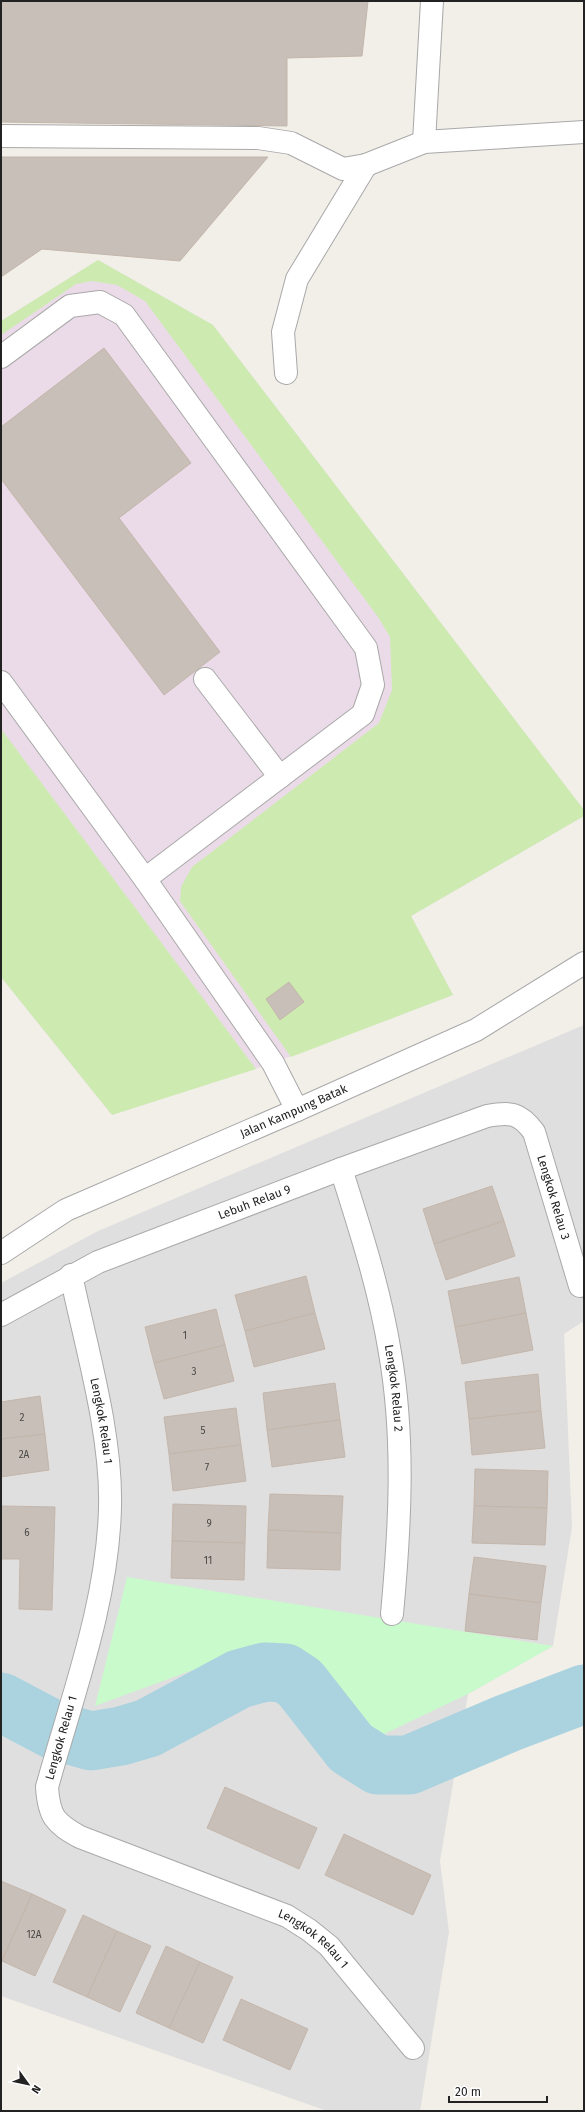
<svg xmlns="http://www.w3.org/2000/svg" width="585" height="2112" font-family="'Fira Sans',sans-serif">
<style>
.residential{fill:#e0dfdf}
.industrial{fill:#ebdbe8}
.grass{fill:#cdebb0}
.park{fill:#c8facc}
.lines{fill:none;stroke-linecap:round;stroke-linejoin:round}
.river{stroke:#aad3df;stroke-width:59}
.building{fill:#c7bfb8;stroke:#c4b6ab}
.minor-casing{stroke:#a9a9a9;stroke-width:24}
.minor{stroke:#fff;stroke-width:22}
.labels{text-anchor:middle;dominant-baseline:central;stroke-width:4;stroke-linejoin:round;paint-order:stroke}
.number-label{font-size:10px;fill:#4b4948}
.street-label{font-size:12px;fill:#222;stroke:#fff}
</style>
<rect width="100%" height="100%" fill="#f2efe9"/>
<polygon class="residential" points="584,1025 584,1321 564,1334 572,1527 553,1646 468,1694 440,1861 449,1932 420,2111 327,2111 1,1996 1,1283 98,1231"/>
<polygon class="industrial" points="98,260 213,325 584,810 584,816 411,916 453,995 273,1063 112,1115 1,977 1,321"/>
<g class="grass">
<polygon points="98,260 213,325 584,810 584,816 411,916 453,995 291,1057 180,901 181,887 192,867 379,723 392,690 390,637 378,617 145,301 117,285 92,281 76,284 1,335 1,321"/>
<polygon points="1,729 256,1069 112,1115 1,977"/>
</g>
<polygon class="park" points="127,1577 553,1646 468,1694 380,1736 310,1663 285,1647 258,1646 95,1706"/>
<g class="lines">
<polyline class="river" points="1,1702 56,1731 91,1741 121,1736 148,1728 239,1679 265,1672 285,1673 300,1683 351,1748 378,1765 409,1765 508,1723 584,1694"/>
</g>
<g class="building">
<polygon points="1,1 368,1 362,56 287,58 287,126 1,122"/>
<polygon points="1,157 268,157 180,261 42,249 1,277"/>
<polygon points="104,348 191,463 119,518 220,652 164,695 1,479 1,427"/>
<polygon points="289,982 304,1002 280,1020 266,999"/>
<polygon points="492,1186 504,1221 434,1244 423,1209"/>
<polygon points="504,1221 515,1256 446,1280 434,1244"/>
<polygon points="306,1276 315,1313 245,1331 235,1295"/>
<polygon points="519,1277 526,1313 455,1327 448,1291"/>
<polygon points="216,1309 225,1345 154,1363 145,1327"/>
<polygon points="315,1313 325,1349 254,1367 245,1331"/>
<polygon points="526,1313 533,1350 462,1364 455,1327"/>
<polygon points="225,1345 234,1381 164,1399 154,1363"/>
<polygon points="538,1374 541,1411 469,1419 465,1382"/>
<polygon points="335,1383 340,1420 267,1430 263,1393"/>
<polygon points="40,1396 45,1434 1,1439 1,1402"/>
<polygon points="236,1408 241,1445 169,1454 164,1417"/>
<polygon points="541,1411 545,1448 472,1455 469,1419"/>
<polygon points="340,1420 345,1457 272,1467 267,1430"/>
<polygon points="45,1434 49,1470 1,1477 1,1439"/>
<polygon points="241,1445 246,1481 173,1491 169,1454"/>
<polygon points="475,1469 548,1471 547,1508 474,1506"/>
<polygon points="270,1494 343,1496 341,1533 268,1530"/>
<polygon points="173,1504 246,1506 245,1543 172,1541"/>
<polygon points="1,1506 55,1507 52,1610 19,1609 20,1559 1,1559"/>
<polygon points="474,1506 547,1508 545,1545 472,1543"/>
<polygon points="268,1530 341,1533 340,1570 267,1568"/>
<polygon points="172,1541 245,1543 244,1580 171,1578"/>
<polygon points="474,1557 546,1566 541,1603 469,1594"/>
<polygon points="469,1594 541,1603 537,1640 465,1631"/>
<polygon points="225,1787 317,1828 299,1869 207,1828"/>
<polygon points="344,1834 431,1875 413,1915 325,1875"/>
<polygon points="1,1881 32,1894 2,1961 1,1961"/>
<polygon points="32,1894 66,1910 35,1976 2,1961"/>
<polygon points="83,1915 117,1931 87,1997 53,1982"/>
<polygon points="117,1931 151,1946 120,2012 87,1997"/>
<polygon points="166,1946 200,1962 169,2028 136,2013"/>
<polygon points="200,1962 233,1977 203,2043 169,2028"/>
<polygon points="241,1999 308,2029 290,2070 223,2040"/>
</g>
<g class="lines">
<g class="minor-casing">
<g id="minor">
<polyline points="1,136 258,138 291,143 343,169 366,165 424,142 584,132"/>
<polyline points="424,142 432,1"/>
<polyline points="1,357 70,306 100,302 124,315 366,648 373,685 363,714 145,879 1,682"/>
<polyline points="286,373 283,332 297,279 366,165"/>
<polyline points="205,679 280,777"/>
<polyline points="145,879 273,1063 297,1110"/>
<path id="s1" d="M 341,1169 C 360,1229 380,1290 390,1353 C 405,1439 400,1528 392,1614"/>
<path id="s2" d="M 1,1253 L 66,1210 L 297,1110 L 476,1030 L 584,963"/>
<path id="s3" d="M 71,1275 C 86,1347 112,1434 110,1507 C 108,1602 72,1697 47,1787 C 49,1817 55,1823 80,1837 L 287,1916 L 309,1930 L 329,1946 L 413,2048"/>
<path id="s4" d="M 1,1315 L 98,1262 L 341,1169 L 487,1116 C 510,1112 519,1112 534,1132 L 580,1286"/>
</g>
</g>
<use href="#minor" class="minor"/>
</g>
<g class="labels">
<g class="number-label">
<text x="185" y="1336">1</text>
<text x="194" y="1372">3</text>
<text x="22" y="1418">2</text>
<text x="203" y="1431">5</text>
<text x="24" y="1455">2A</text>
<text x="207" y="1468">7</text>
<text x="209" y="1524">9</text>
<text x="27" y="1533">6</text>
<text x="208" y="1561">11</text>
<text x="34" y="1935">12A</text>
</g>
<g class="street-label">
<text stroke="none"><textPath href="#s2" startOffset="326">Jalan Kampung Batak</textPath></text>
<text stroke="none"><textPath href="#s4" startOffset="648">Lengkok Relau 3</textPath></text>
<text stroke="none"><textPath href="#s4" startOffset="278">Lebuh Relau 9</textPath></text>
<text stroke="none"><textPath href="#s1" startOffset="226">Lengkok Relau 2</textPath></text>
<text stroke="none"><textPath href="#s3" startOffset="149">Lengkok Relau 1</textPath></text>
<text transform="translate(61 1738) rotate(-74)">Lengkok Relau 1</text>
<text stroke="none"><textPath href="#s3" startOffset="844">Lengkok Relau 1</textPath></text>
</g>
</g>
<rect width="585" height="2112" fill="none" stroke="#222222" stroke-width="4"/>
<g transform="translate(28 2084) rotate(123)" stroke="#ffffff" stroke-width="3" paint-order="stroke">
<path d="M0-3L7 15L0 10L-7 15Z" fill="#222222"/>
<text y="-6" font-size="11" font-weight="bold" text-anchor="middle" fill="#222222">N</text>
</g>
<path d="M449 2096v6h98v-6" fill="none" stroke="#222222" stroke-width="2"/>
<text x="455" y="2096" font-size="12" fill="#222222" stroke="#ffffff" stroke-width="3" paint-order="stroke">20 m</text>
</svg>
